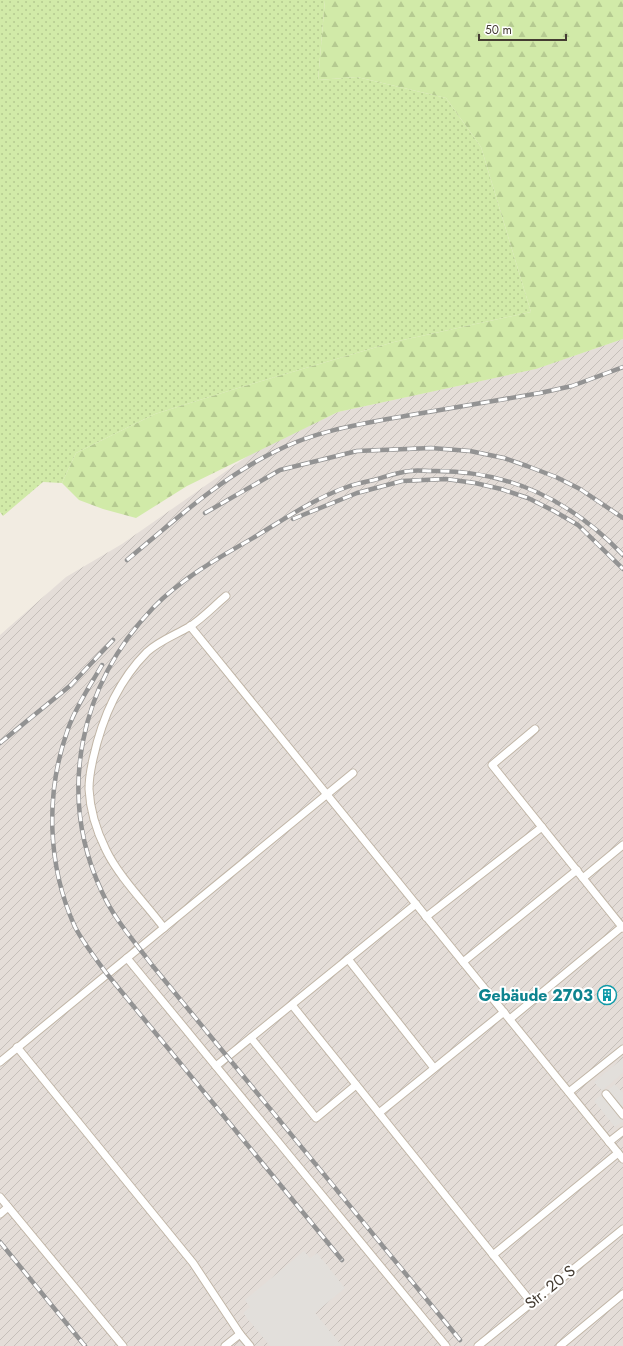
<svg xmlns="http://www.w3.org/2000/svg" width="623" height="1346" font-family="Jost,sans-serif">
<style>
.industrial{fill:url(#industrial-furrows)}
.grass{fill:url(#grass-dots)}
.forest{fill:url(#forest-firs)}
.parking{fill:#e2dfdb}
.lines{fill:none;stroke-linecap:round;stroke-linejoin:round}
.service-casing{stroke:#c1b6a7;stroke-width:9}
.service{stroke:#fff;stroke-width:7}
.rail-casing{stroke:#939393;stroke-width:4.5}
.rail{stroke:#fff;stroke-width:3;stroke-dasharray:9;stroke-linecap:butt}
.labels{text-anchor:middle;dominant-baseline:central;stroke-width:4;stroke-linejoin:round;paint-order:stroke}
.culture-label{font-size:16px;font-weight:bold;fill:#0d838f;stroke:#fff;text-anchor:end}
.street-label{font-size:16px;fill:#443c32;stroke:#fff}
</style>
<defs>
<pattern id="industrial-furrows" width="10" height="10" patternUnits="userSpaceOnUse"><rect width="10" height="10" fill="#e4ddd8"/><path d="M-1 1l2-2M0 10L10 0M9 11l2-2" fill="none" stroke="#c5bfba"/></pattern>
<pattern id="grass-dots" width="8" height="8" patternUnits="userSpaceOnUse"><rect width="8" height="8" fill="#d1eaa8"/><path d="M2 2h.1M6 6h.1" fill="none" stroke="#b5ca91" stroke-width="1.8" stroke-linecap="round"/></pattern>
<pattern id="forest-firs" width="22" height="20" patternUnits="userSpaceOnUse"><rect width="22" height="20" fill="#d1eaa8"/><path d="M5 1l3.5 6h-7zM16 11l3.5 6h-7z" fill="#b5ca91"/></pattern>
</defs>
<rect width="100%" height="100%" fill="#f2ece2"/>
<polygon class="industrial" points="623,339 623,1346 0,1346 0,635 66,577 122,544 252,453 338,412 535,369"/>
<polygon class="grass" points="0,0 325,0 318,80 357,77 446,98 481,147 531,312 394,342 238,388 155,414 76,453 62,483 43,482 3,516 0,512"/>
<polygon class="forest" points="325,0 623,0 623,339 536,369 338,412 187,486 136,518 103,509 79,500 62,483 76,453 155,414 238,388 394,342 531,312 481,147 446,98 357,77 318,80"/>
<g class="parking">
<polygon points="623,1058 623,1073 602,1091 594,1082"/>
<polygon points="615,1084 623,1093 623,1123 622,1122 615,1127 594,1101"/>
<polygon points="304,1251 310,1258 317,1253 345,1288 315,1313 342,1346 270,1346 243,1313 250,1307 245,1300"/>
</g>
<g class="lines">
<g class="service-casing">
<g id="service">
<polyline points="190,626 623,1159"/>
<polyline points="535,729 492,765 623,928"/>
<polyline points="583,878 623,845"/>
<polyline points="426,917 542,827"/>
<path d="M 164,928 C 146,904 119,877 106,850 C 97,832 90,809 89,789 C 89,779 91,768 93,759 C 102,718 118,681 147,652 C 159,641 175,635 189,627 C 202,619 214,606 226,596"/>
<polyline points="127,958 446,1346"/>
<polyline points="348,959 434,1068"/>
<polyline points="463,962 577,870"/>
<polyline points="292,1005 531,1302"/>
<polyline points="510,1019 623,926"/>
<polyline points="251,1038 316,1118 356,1085"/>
<polyline points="17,1047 193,1263 240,1334 250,1346"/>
<polyline points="0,1062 353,773"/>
<polyline points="216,1066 416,904"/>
<polyline points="569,1092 623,1049"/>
<polyline points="606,1094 623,1115"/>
<polyline points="379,1113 504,1012"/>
<polyline points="609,1142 623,1131"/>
<polyline points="0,1197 123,1346"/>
<polyline points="0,1214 8,1207"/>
<polyline points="493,1255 618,1153"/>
<polyline points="225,1346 240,1334"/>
<polyline points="478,1346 623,1229"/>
<polyline points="560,1346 623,1294"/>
</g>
</g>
<use href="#service" class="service"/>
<g class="rail-casing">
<g id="rail">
<polyline points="205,513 280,470 357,451 431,448 470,451 504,458 527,466 556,477 580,489 623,518"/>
<polyline points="293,519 357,493 402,481 446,479 475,483 501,489 528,498 554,511 578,525 623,569"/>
<path d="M 127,560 C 174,521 219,479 274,452 C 315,431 360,424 405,416 C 450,408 495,401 540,393 L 572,386 L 623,367"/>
<path d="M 102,665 C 90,686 76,706 68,729 C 45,793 47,865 75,927 C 84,944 96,959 107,974 L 342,1260"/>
<polyline points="0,743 71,685 113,640"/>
<polyline points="0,1242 85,1346"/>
<path d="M 460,1340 L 152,965 C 134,941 114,919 102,892 C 56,794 80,684 153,608 C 181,579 218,558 253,538 C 283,520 313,499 347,487 C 355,484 365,482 374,480 C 385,477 398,472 410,471 C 417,470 425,471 433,471 C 508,470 572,501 623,555"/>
</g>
</g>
<use href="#rail" class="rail"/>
</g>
<defs>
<g id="building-ring" transform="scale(1)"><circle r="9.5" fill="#fff" stroke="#0f9aa8" stroke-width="1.5"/><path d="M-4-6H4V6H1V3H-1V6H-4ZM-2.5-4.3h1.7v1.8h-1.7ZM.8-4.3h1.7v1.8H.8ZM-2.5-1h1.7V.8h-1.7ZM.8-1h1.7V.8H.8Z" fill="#0f9aa8"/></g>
</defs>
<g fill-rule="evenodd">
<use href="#building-ring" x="607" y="995"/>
</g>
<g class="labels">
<g class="culture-label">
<text x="593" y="995">Gebäude 2703</text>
</g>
<g class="street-label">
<text transform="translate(550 1287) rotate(-39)">Str. 20 S</text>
</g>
</g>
<path d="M479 34v6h87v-6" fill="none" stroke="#443c32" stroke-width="2"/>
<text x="485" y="34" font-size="12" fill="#443c32" stroke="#ffffff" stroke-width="3" paint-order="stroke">50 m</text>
</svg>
